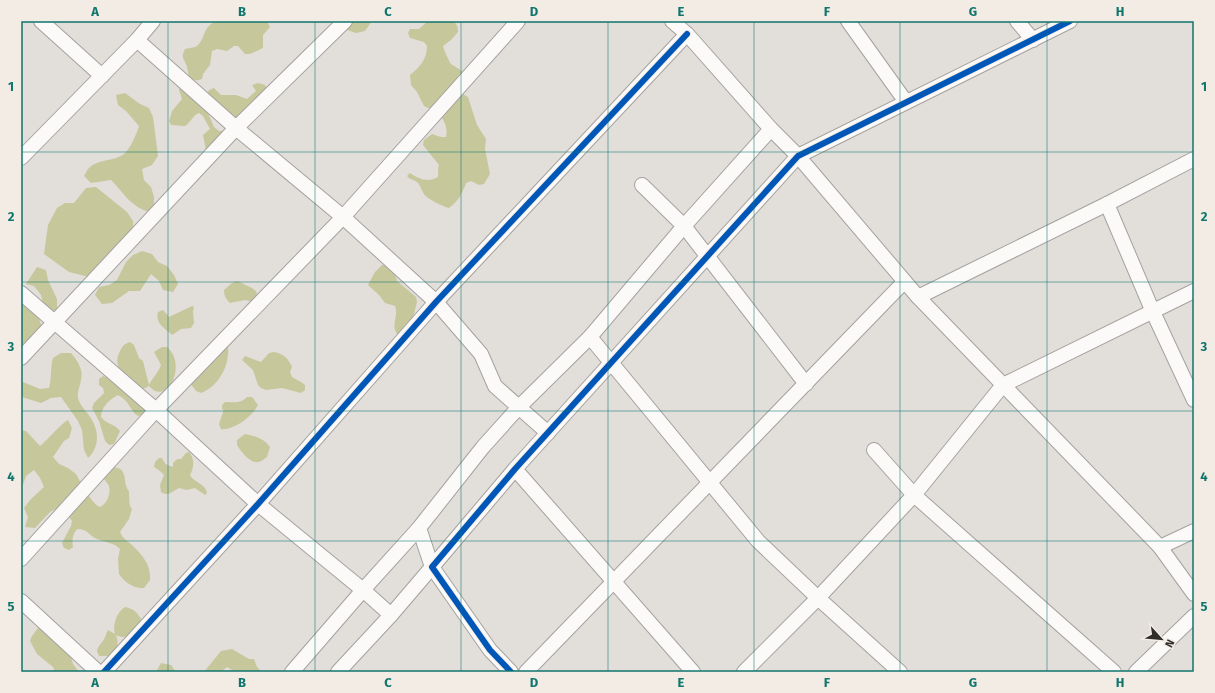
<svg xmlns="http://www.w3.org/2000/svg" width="1215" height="693" font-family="'Fira Sans',sans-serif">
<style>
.green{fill:#c7c79c}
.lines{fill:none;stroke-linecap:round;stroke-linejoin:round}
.minor-casing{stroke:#a5a29f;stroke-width:16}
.minor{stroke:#fbfaf9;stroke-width:14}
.cycleway-casing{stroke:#f2ece4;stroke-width:8}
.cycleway{stroke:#0057b8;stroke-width:6}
.grid{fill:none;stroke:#0f766e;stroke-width:1;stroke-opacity:0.55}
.neatline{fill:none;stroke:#0f766e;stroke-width:1.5}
.grid-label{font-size:13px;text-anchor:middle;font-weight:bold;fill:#0f766e}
</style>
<rect width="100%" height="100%" fill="#e2deda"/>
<g class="green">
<path d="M 218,21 L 266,21 L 268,23 L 270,27 L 263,35 L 263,48 L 250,54 L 245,54 L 238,46 L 234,46 L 227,51 L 217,49 L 212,51 L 210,65 L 203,74 L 202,79 C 197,81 194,81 189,77 C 188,74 188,71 187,67 C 185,59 180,59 185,49 C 188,48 192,48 195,47 C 206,42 201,25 218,21 Z"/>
<polygon points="346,21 372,21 365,31 356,33 347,30 344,26"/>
<path d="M 428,21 L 453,21 C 457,24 458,27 458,32 L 451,40 L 443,46 C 443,48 450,63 451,64 C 455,67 460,69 463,72 L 463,78 L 434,108 L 428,108 L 424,106 L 417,92 L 411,85 L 410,75 C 420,67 427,59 427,46 L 424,42 L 410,38 L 408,33 L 410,29 L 419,29 Z"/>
<polygon points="258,83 265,85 267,90 244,117 234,118 207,94 209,90 214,88 221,95 236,95 247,99 256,91 252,85"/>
<path d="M 180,84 L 198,101 L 199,105 L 207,111 L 214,127 L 219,131 L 225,131 L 206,150 L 203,135 L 210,129 L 203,116 L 199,113 C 193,115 191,122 185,126 L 171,125 L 169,121 L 172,111 L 182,99 L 179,90 Z"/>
<path d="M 125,93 L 140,104 L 149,108 L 153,117 L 158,156 L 152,165 L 142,169 L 144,180 L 151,187 L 154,197 L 154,207 L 149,212 C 130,206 124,193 111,180 L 91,183 L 84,176 C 85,174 87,170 89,168 C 99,158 117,162 126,152 C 132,145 136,135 139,126 L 126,111 L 118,105 L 116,95 Z"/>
<path d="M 463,94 L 468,97 L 477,125 L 486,139 L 485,149 L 490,174 L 484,184 L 479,185 L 471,181 L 466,183 C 463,192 458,202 449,208 C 444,207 427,199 424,194 C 421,190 421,186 418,183 C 414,179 410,180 407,176 L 410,173 C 419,179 428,183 438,177 C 439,173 437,169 439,165 L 423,145 L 424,140 L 432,134 L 441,137 L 446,137 C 448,129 445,123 441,116 L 458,95 Z"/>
<polygon points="96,187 127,212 133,221 133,231 89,277 69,272 44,254 48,225 57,208 65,203 74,203 86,188"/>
<polygon points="142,251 152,254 158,262 167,266 174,275 178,284 173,292 163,290 159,281 151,274 140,291 129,291 112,303 102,304 95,295 99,287 109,285 117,280 126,262 133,255"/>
<path d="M 382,265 L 387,265 L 394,271 L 397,281 L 416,297 L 417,302 L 412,322 L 398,335 C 390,326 399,316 395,306 L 385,303 L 379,295 L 368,285 L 375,272 Z"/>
<polygon points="37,267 46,270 48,280 57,299 57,309 49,313 44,307 41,295 34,286 26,284"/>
<path d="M 237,281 L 252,288 L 256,291 L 258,298 L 255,302 L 245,300 L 230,303 C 226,299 224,296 224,290 L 232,283 Z"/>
<polygon points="21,299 38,316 44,333 21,362"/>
<path d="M 192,306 L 194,307 L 193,312 L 194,323 L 191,328 L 181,329 L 172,335 C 165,328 155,324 158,312 L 163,310 L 169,317 Z"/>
<path d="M 130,342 L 134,345 L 139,358 L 143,361 L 149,385 C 152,378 159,372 161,365 L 154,352 L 162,347 L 167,347 C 188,365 167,407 149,386 L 143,389 C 137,387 134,384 130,380 C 121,372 114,365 119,353 C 122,347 123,344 130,342 Z"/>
<path d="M 223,343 L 228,346 C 230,365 219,386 201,393 L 196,391 L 190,383 Z"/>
<path d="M 274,352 C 284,354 288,358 292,367 L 290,372 L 292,377 L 301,382 L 305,385 L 305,390 L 301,393 L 282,388 L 266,390 L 261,388 L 258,385 L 253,370 L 242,360 L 245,356 L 261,362 L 269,353 Z"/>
<path d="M 61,353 L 71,353 C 77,360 84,370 81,380 C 80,386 77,392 78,398 C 80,405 84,409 88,414 C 99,428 101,446 88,458 L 84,450 L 82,430 L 78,421 L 61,397 L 51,398 L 41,403 L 22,397 L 21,398 L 21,382 L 23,382 L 40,389 L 49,388 C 52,378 50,368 53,358 Z"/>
<path d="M 103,376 L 108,378 L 120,388 L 148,408 L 142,415 L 138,416 C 129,410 131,402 118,395 C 110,399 101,407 101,417 C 106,424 115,424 120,431 L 114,444 L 109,445 L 105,441 L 99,421 L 92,408 L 94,403 L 104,393 L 103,388 L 99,385 L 99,379 Z"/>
<path d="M 247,397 L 252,397 L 258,405 C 253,416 233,431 221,429 L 219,424 L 224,409 L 222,410 L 222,405 L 225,402 C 235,402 240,404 247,397 Z"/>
<path d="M 68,420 L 72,428 L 69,438 L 64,441 L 53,457 L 59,464 L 68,468 L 76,474 L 82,485 L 68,502 L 50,512 L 35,528 L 25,527 L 28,517 L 24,508 L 30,500 L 44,487 L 40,478 L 34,470 L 26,476 L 21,490 L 21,430 L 26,431 L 40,446 C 50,438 57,427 68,420 Z"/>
<path d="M 245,434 C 254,436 264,438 270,447 L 267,457 C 264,459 260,463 256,462 C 249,462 240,450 237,445 L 237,440 Z"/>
<path d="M 189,452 C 195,459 194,468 190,475 C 194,483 205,483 207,493 L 205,495 L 195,488 L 187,490 L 179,488 C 173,491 168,497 161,492 L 160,485 L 164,475 L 160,471 L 154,467 L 155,462 L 159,458 L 162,458 C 165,465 167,465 173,467 L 173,463 L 177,459 L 181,459 L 186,453 Z"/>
<path d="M 111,467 C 128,467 123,479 127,488 C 129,493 129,488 129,494 C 130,500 128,504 132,509 L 129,519 L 120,532 C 123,539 128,541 133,546 C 143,556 151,565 150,580 L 144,588 C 134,589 124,582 119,574 L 118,559 L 120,549 C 115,543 104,542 97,539 C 88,535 88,529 77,529 C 72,535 72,540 73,547 L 69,550 L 64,548 L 62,543 L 71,526 L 72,521 L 69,517 L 69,512 L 86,494 C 92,498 93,504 100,507 C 107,504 111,494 109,486 C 108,484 105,480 103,478 Z"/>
<path d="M 125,607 C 134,609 137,612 141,619 L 139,623 L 141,625 C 133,633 128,641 116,635 C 120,645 116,650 109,656 L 99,656 L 97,651 C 98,646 101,644 104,639 C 106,636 106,633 108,630 L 115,634 C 112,625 117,612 125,607 Z"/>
<polygon points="43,627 70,654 73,664 79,672 55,672 53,667 37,654 30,641 32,636 38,628"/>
<polygon points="232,649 249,659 254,659 257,667 262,672 235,672 227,667 221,672 204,672 221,651"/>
<polygon points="161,663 171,665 176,672 156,672"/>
</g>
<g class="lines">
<g class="minor-casing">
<g id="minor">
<polyline points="41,21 102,76"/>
<polyline points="672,21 687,34 771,129 798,156 918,297 1160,547 1194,594"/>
<polyline points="848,21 906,102"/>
<polyline points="1017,21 1033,40"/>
<polyline points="137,40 236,128 343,217 436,302 481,354 495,386 548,433"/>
<polyline points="21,158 137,40 153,21"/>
<polyline points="642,185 684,226 806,384"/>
<polyline points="1107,204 1153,312 1194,400"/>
<polyline points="21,293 156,410 258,504 363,590 391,615 338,672"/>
<polyline points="918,297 1107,204 1194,159"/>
<polyline points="590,337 758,541 818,598 900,672"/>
<polyline points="21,358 236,128 345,21"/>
<polyline points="874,450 914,495 1114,672"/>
<polyline points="515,469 693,672"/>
<polyline points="1160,547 1194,531"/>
<polyline points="21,559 156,410 343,217 518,21"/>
<polyline points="21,601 98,672"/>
<polyline points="391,615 432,567 419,528"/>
<polyline points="104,672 258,504 436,302 687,34"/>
<polyline points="292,672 363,590 419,528 483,447 518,408 590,337 684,226 771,129"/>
<polyline points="511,672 490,650 432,567 515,469 798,156 1070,21"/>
<polyline points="526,672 904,282"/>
<polyline points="744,672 818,598 914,495 1003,385 1194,291"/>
<polyline points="1136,672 1194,616"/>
</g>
</g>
<use href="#minor" class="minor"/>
<g class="cycleway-casing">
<g id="cycleway">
<polyline points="104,672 258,504 436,302 687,34"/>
<polyline points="511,672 490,650 432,567 515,469 798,156 1070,21"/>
</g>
</g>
<use href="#cycleway" class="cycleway"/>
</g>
<path class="grid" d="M 168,21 L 168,672M 315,21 L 315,672M 461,21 L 461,672M 608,21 L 608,672M 754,21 L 754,672M 900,21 L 900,672M 1047,21 L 1047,672M 21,152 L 1194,152M 21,282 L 1194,282M 21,411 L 1194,411M 21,541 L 1194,541"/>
<rect width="1215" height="693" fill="none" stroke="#f2ece4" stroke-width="44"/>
<g transform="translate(1161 639) rotate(117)" stroke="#f2ece4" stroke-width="3" paint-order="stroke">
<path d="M0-3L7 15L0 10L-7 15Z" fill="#2f2c29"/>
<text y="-6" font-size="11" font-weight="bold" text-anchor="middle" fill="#2f2c29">N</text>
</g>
<rect x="22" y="22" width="1171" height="649" class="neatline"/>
<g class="grid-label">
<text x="95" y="16">A</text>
<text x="242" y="16">B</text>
<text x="388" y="16">C</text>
<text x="534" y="16">D</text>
<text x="681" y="16">E</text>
<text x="827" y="16">F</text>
<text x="973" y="16">G</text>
<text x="1120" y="16">H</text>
<text x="11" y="91">1</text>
<text x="1204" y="91">1</text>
<text x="11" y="221">2</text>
<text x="1204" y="221">2</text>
<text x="11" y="351">3</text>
<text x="1204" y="351">3</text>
<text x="11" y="481">4</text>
<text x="1204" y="481">4</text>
<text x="11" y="611">5</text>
<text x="1204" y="611">5</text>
<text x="95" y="687">A</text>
<text x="242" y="687">B</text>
<text x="388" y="687">C</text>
<text x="534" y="687">D</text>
<text x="681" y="687">E</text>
<text x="827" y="687">F</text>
<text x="973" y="687">G</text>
<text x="1120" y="687">H</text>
</g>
</svg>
